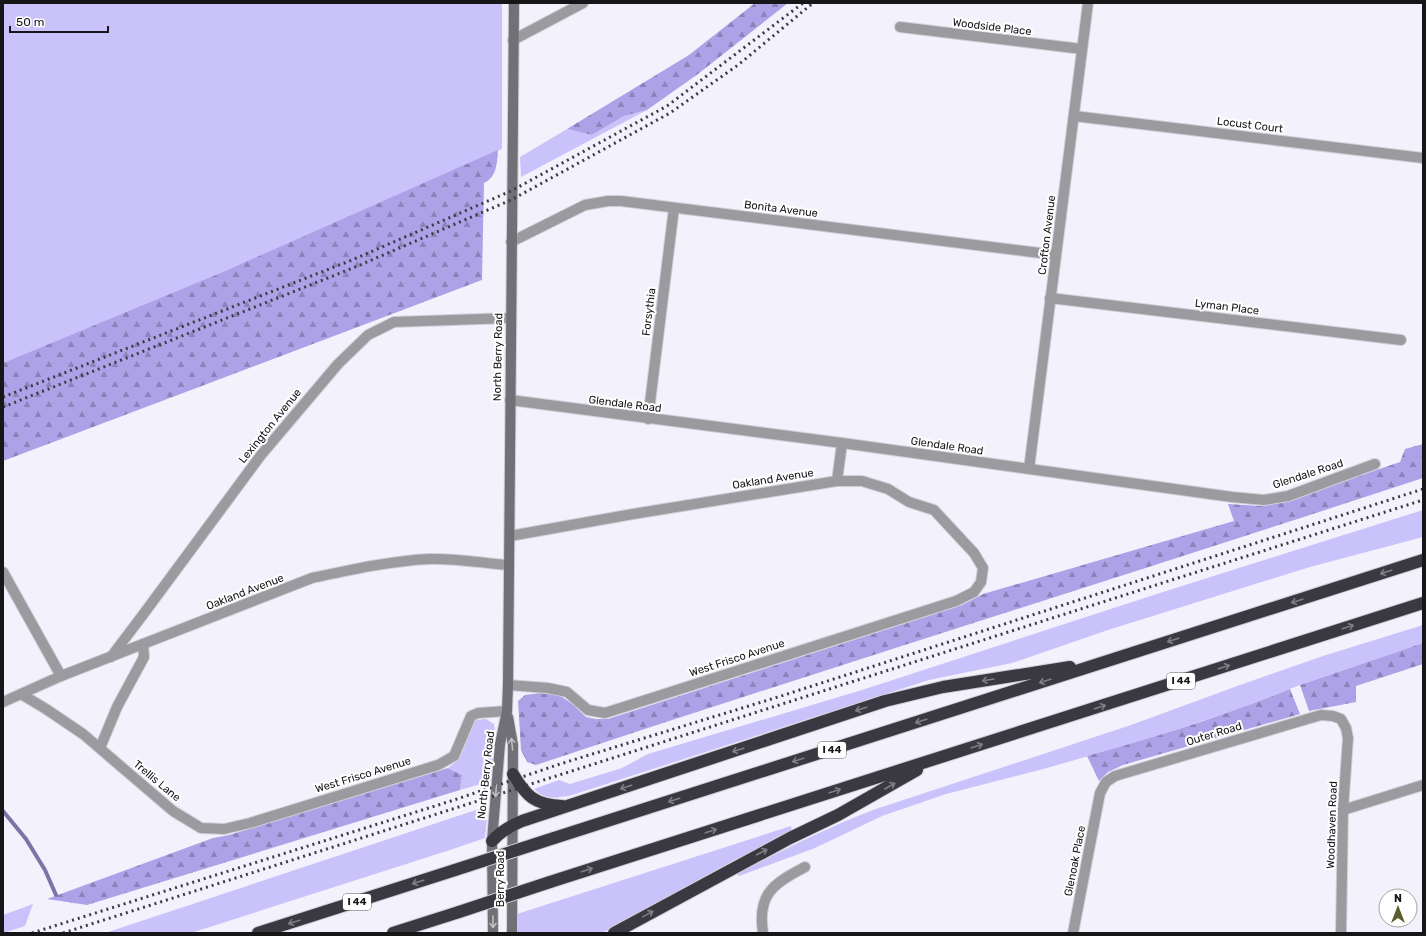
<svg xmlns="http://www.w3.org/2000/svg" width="1426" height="936" font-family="Rubik,sans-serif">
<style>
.grass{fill:#cac2fb}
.forest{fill:url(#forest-firs)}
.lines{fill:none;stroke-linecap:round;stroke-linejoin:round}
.stream{stroke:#7c74a6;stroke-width:4}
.street-casing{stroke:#d0cfd8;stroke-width:12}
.secondary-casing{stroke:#d0cfd8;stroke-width:12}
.highway-casing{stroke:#d0cfd8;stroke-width:14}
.street{stroke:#9b9a9e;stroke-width:10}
.secondary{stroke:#707076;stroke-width:10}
.highway{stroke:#3a3941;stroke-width:12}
.rail{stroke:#3c3c40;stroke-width:3;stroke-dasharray:2 4;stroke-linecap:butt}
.highway-bridge-casing{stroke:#d0cfd8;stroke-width:14;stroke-linecap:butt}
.highway-bridge{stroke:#3a3941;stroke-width:12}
.oneway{stroke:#7f7e84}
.oneway2{stroke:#bfbfc1}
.labels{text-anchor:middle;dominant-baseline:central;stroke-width:4;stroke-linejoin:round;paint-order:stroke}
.shield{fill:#fff;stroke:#5c5c5e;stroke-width:1}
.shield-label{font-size:10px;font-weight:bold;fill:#161619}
.street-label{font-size:11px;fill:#161619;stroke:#fff}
</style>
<defs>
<pattern id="forest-firs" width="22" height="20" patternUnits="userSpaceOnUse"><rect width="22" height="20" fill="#ada2e8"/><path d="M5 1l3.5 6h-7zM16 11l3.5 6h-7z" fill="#8c83bb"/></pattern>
</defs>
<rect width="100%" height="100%" fill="#f3f2fc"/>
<g class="grass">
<polygon points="3,3 502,3 502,149 215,276 3,363"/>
<polygon points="647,110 521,177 520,157 567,129 592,135 624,116"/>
<path d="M 1423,510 L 1423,537 L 1310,567 L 1108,630 L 1012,663 L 929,680 L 569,796 C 553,798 546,800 534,789 L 559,780 L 570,784 L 622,768 L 648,754 L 862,690 L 1163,592 Z"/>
<path d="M 1423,625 L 1423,643 L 1300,685 L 1245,707 L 1151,738 L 1047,768 L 946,794 L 882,816 L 815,848 L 739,876 L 737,873 C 782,851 826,828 873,810 L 1131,725 L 1240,685 L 1323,656 Z"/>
<path d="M 486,719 L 494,724 L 495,731 L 491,781 L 460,790 L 462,775 L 448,768 C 452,765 456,762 458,759 C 467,748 467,732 476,720 Z"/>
<polygon points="488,806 485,838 450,850 191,933 105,933"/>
<polygon points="791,826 792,831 736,859 602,933 517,933 517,914"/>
<polygon points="33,904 25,926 3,933 3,915"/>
</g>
<g class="forest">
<polygon points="755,3 788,3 698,74 647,110 624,116 592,135 567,129 689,55"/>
<path d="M 498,150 C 497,163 497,177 484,183 L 482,280 L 3,461 L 3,363 L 223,272 Z"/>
<path d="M 1423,444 L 1423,478 C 1128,575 831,667 536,765 L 527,762 L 521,750 L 518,701 L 525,695 L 540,693 L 559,695 L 574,705 L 586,717 L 596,719 L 608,719 L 962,605 L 983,594 L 1234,521 L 1228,504 L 1260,506 L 1281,502 L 1400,462 L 1405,449 Z"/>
<polygon points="1423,643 1423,664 1356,686 1356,702 1309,711 1300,685"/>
<path d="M 1290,689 L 1300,714 L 1123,765 L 1108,772 L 1099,781 L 1087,756 C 1156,737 1224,716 1290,689 Z"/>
<polygon points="448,768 462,775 460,790 87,905 47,899 213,838 229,835"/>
</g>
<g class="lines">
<polyline class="stream" points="3,811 26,839 45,870 56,895"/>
<g class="street-casing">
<g id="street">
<polyline points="900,27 1082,49"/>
<polyline points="513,40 583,3"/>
<polyline points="1074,116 1423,158"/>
<polyline points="511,242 585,205 608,201 621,201 1056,255"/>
<polyline points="1050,298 1401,340"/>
<polyline points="510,400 842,443 1232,497 1264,500 1288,496 1375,464"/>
<polyline points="648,419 674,208"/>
<polyline points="1029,469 1088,3"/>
<polyline points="837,481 842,443"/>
<polyline points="3,572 61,676"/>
<polyline points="111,657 145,612 261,455 338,364 368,335 394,322 511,318"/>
<polyline points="508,685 548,688 567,692 588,710 605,713 956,601 974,592 981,582 983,568 974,553 934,510 909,502 888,489 862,481 837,481 633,514 510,536"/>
<polyline points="21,694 46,709 83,734 173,811 201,828 224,829 250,823 438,765 454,756 471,716 478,713 507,711"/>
<path d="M 3,702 L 61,676 L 312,578 C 350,570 390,561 429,559 C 455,558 482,563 508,565"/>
<polyline points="100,748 117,707 144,657 143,644"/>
<polyline points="1343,810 1423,785"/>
<path d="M 763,933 C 757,894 773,884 805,867"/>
<polyline points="1073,933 1100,793 1106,782 1115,776 1321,715 1333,716 1341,719 1346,728 1348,738 1343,810 1341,933"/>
</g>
</g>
<g class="secondary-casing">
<g id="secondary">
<polyline points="508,717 513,745 512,933"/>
<polyline points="493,933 492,841 500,744 507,711 508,685 514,3"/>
</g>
</g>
<g class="highway-casing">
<g id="highway">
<path d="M 513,774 C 526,796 535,805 562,806"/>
<polyline points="554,838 1423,560"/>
<path d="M 492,841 C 501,831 510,826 522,821 L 885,701 L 943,687 L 1070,667"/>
<polyline points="550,882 1423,603"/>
<polyline points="258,933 455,870"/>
<polyline points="393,933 459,912"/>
<polyline points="614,933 790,838 838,815 917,770"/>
</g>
</g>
<use href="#street" class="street"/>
<use href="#secondary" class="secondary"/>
<use href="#highway" class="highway"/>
<g class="rail">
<polyline points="3,397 352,260 511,191 667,106 803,3"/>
<polyline points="3,407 353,268 511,200 670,113 738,65 813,3"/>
<polyline points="32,933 454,800 560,764 778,697 1423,489"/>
<polyline points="63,933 1423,500"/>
</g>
<g class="highway-bridge-casing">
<g id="highway-bridge">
<polyline points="455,870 554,838"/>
<polyline points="459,912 550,882"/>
</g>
</g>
<use href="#highway-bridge" class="highway-bridge"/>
</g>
<defs><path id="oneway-shaft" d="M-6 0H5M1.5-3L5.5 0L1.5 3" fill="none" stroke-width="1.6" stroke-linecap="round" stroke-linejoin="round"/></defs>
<g class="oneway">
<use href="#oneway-shaft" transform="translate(1386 572) rotate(162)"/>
<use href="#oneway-shaft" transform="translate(1297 601) rotate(162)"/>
<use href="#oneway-shaft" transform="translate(1348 627) rotate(-18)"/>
<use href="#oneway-shaft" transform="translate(1173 640) rotate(162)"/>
<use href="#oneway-shaft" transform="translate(1224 667) rotate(-18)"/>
<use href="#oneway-shaft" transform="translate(988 680) rotate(171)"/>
<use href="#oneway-shaft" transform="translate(1045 681) rotate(162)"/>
<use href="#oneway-shaft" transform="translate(1100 707) rotate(-18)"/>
<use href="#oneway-shaft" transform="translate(861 709) rotate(162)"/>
<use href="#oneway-shaft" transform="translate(921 721) rotate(162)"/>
<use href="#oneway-shaft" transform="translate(977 746) rotate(-18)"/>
<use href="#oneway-shaft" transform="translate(738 750) rotate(162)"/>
<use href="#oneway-shaft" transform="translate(798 760) rotate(162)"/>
<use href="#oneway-shaft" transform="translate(890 786) rotate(-30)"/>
<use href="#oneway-shaft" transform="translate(626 787) rotate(162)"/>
<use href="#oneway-shaft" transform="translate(835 791) rotate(-18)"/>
<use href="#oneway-shaft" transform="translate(674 800) rotate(162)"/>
<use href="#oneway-shaft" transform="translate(711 831) rotate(-18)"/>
<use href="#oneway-shaft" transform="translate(762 852) rotate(-28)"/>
<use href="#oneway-shaft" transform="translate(587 870) rotate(-18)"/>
<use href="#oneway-shaft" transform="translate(418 882) rotate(162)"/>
<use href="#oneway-shaft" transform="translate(648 914) rotate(-29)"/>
<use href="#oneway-shaft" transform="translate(294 922) rotate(162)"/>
</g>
<g class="oneway2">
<use href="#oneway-shaft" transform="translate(512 744) rotate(-96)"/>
<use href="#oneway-shaft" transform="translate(496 791) rotate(94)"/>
<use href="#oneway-shaft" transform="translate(493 922) rotate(89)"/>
</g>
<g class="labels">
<g class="shield">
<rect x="1167" y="673" width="28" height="16" rx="3"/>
<rect x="818" y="742" width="28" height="16" rx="3"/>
<rect x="343" y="894" width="28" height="16" rx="3"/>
</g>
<g class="shield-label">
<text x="1181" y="681">I 44</text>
<text x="832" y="750">I 44</text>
<text x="357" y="902">I 44</text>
</g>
<g class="street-label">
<text transform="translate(992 27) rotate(7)">Woodside Place</text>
<text transform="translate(1250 125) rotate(7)">Locust Court</text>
<text transform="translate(781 209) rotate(7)">Bonita Avenue</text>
<text transform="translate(1047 235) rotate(-83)">Crofton Avenue</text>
<text transform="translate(1227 307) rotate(7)">Lyman Place</text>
<text transform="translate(649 312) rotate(-83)">Forsythia</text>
<text transform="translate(498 357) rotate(-89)">North Berry Road</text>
<text transform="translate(625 404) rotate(7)">Glendale Road</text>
<text transform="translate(270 426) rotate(-51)">Lexington Avenue</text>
<text transform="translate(947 446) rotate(8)">Glendale Road</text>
<text transform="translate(1308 474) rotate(-18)">Glendale Road</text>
<text transform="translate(773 479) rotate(-9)">Oakland Avenue</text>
<text transform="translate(245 592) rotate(-21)">Oakland Avenue</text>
<text transform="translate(737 658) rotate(-18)">West Frisco Avenue</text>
<text transform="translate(1214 734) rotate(-17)">Outer Road</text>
<text transform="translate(363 775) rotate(-17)">West Frisco Avenue</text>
<text transform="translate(486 775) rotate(-84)">North Berry Road</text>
<text transform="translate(157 781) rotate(40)">Trellis Lane</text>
<text transform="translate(1332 825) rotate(-88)">Woodhaven Road</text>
<text transform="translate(1075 861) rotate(-79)">Glenoak Place</text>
<text transform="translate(500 879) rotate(-90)">Berry Road</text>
</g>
</g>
<rect width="1426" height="936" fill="none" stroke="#161619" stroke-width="8"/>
<g transform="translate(1398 908)"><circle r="19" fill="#ffffff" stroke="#a2a2a3"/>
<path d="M0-3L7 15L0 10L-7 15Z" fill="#5b5d2a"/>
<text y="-6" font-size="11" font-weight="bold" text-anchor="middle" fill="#161619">N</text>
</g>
<path d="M10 26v6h98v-6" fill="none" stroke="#161619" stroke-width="2"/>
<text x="16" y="26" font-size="12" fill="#161619" stroke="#ffffff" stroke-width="3" paint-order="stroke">50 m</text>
</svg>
